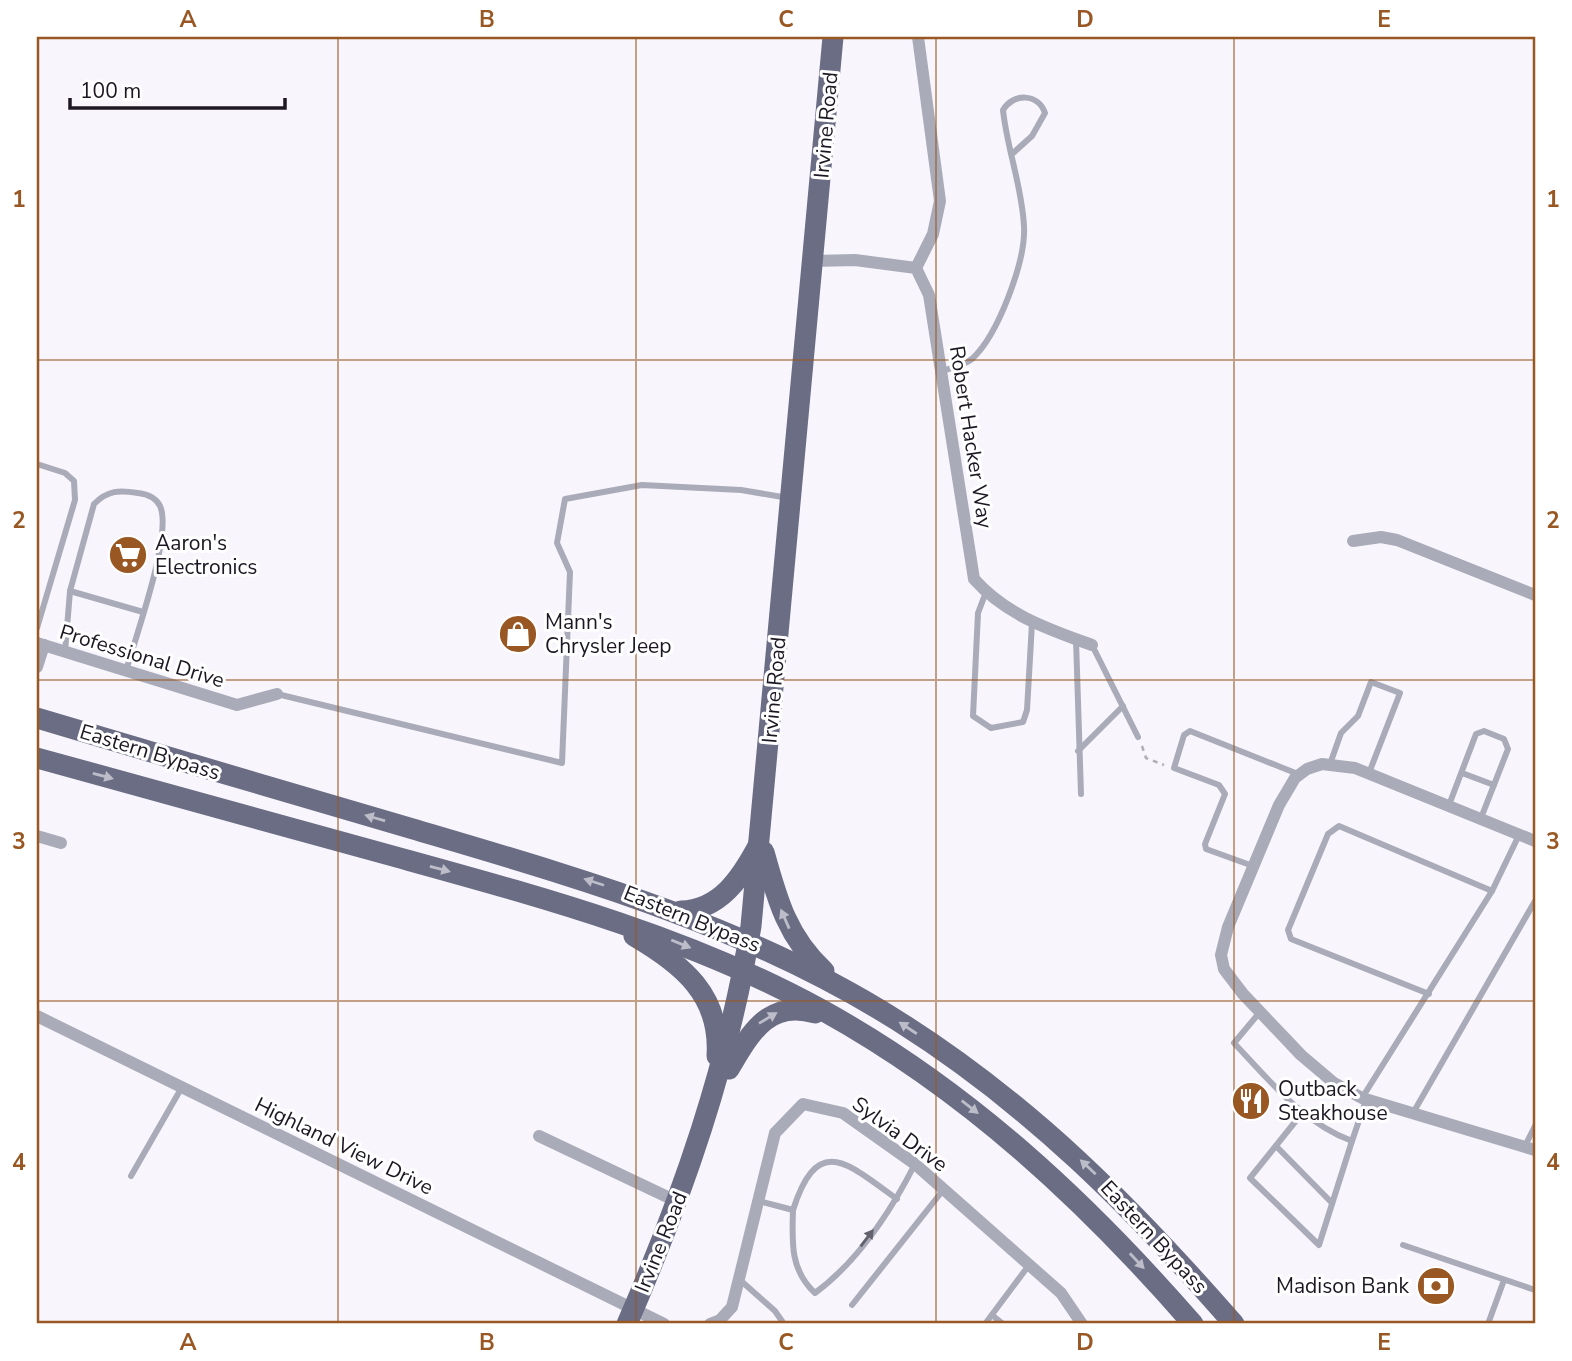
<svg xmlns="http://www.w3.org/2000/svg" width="1572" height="1361" font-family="'Nunito Sans',sans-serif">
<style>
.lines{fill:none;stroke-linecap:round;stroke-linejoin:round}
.path{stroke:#b1aeb6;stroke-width:2.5;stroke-dasharray:5 5;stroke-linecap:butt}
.service{stroke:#aaabb9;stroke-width:6}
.minor{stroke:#aaabb9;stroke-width:12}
.primary{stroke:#6b6d85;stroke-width:21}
.oneway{fill:#bcbdc8}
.oneway2{fill:#63616e}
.grid{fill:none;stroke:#985723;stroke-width:2;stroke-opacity:0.55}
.labels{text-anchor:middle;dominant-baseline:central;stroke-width:6;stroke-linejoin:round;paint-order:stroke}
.street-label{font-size:21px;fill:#1c1722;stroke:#fff}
.poi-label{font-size:21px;fill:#1c1722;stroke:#fff;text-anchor:start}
.neatline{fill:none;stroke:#985723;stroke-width:2.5}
.grid-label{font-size:23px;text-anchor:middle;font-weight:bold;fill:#985723}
</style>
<rect width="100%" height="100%" fill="#f8f6fc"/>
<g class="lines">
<polyline class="path" points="1142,746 1146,758 1164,765"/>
<g class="service">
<path d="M 942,371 C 952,368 964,365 972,359 C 998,335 1026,261 1024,226 C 1022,186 1007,149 1003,110 C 1013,93 1038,93 1045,113 L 1032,136 L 1012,154"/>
<polyline points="37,464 65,473 74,481 75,500 37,628"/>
<polyline points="70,591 143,612"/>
<polyline points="986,592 978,613 973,716 991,728 1023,722 1027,710 1032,623"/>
<polyline points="1076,640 1081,794"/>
<polyline points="1092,645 1138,737"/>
<path d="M 65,652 L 70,591 L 94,504 C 108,490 119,490 138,493 C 147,494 156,498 160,506 C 173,534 135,638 126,671"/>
<polyline points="277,694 562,763 570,572 557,543 565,499 642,485 741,490 788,498"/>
<polyline points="1078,751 1123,706"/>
<polyline points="1330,764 1341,733 1358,716 1371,682 1400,693 1369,773"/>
<polyline points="1462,773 1494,785"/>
<polyline points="1449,805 1476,734 1484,731 1504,739 1508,749 1481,818"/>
<polyline points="1253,866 1206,849 1205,844 1225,794 1219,785 1174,768 1184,735 1190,731 1298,774"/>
<polyline points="1429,994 1291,939 1288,930 1328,834 1339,826 1492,891"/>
<path d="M 1260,1012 L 1234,1043 C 1269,1080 1303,1123 1352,1141 L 1366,1100"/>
<polyline points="1362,1098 1492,891 1520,833"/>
<polyline points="1303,1112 1250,1178 1319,1245 1352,1141"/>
<polyline points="1413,1113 1535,901"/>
<polyline points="1276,1146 1332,1203"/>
<polyline points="1525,1146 1535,1126"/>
<polyline points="131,1176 182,1087"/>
<path d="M 759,1201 L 793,1210 C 792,1242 790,1270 815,1293 C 857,1262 891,1211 915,1164"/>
<path d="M 793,1210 C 818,1132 848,1164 897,1199"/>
<polyline points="1403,1245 1535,1290"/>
<polyline points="740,1280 775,1311 784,1324"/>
<polyline points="852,1305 944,1189"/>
<polyline points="992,1315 1003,1324"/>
<polyline points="985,1324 1029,1265"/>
<polyline points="1488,1324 1504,1280"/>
</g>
<g class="minor">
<path d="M 814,261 L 855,260 L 916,268 L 929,295 L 974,579 C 1006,615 1048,629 1092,645"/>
<polyline points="916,268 933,234 940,201 918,37"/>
<polyline points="1353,541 1381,537 1397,540 1535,595"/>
<polyline points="37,643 237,705 277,694"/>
<polyline points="37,667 44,645"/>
<polyline points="37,836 61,843"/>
<polyline points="1535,841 1355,768 1322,764 1307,769 1295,778 1279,805 1228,927 1221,955 1224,969 1243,994 1301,1055 1334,1083 1362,1098 1535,1150"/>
<polyline points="37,1016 664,1324"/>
<polyline points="539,1136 678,1202"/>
<polyline points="710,1324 720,1320 732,1307 775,1133 803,1104 843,1113 915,1164 1061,1293 1082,1324"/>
</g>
<g class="primary">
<path d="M 37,718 C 162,755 288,793 413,829 C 582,879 748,926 898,1021 C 1031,1105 1132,1207 1234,1324"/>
<path d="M 37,758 C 158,792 279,825 400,858 C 545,898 689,937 822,1010 C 967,1090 1085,1200 1193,1324"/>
<path d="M 764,852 C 777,899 787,937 824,971"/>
<path d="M 681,911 C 720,910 741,878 758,846"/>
<path d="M 634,936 C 682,964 721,995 717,1056"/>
<path d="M 729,1069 C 750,1034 768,999 815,1013"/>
<path d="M 627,1324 C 683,1195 728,1066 751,926 L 833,37"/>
</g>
</g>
<defs><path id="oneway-solid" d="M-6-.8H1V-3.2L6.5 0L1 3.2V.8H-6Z" transform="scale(1.75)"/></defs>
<g class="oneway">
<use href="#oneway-solid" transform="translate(103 776) rotate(15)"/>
<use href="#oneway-solid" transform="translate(375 818) rotate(-164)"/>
<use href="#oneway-solid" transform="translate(440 869) rotate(15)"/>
<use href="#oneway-solid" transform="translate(594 882) rotate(-162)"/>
<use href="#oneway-solid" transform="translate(785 919) rotate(-114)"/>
<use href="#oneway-solid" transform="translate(681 944) rotate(22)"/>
<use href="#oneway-solid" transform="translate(768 1018) rotate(-31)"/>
<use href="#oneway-solid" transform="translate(908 1028) rotate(-147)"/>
<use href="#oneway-solid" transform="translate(970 1107) rotate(38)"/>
<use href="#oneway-solid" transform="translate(1088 1167) rotate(-137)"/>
<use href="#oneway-solid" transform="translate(1137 1261) rotate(47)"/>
</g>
<use class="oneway2" href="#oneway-solid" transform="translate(867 1238) rotate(-53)"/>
<path class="grid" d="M 338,37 L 338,1324M 636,37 L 636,1324M 936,37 L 936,1324M 1234,37 L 1234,1324M 37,360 L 1535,360M 37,680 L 1535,680M 37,1001 L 1535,1001"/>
<defs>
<g id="supermarket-disc" transform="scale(2.0125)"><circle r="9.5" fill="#985723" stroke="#fff"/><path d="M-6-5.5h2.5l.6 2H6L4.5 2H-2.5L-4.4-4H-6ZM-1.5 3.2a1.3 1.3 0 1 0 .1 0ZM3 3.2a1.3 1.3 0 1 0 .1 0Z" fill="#fff"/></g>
<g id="shop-disc" transform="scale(2.0125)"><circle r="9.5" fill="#985723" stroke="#fff"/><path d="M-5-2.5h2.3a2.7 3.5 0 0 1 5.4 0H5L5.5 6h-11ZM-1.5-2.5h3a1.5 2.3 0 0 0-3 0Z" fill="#fff"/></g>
<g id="restaurant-disc" transform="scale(2.0125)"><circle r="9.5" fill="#985723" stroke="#fff"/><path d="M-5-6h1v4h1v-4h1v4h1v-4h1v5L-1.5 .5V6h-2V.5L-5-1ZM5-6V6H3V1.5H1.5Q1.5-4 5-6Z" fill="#fff"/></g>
<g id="bank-disc" transform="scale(2.0125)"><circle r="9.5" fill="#985723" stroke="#fff"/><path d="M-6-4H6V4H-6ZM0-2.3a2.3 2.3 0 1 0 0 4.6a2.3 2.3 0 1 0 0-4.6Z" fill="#fff"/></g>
</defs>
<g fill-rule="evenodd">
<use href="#supermarket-disc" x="128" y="555"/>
<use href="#shop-disc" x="518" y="634"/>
<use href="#restaurant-disc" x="1251" y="1101"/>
<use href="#bank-disc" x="1436" y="1286"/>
</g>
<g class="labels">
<g class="street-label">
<text transform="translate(826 125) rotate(-85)">Irvine Road</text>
<text transform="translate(971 437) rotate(81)">Robert Hacker Way</text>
<text transform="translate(142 656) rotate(17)">Professional Drive</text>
<text transform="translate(774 690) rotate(-85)">Irvine Road</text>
<text transform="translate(150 752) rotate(17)">Eastern Bypass</text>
<text transform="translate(692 919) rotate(22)">Eastern Bypass</text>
<text transform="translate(900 1134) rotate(36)">Sylvia Drive</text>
<text transform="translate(344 1146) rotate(26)">Highland View Drive</text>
<text transform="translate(1154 1237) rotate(47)">Eastern Bypass</text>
<text transform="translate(661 1242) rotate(-68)">Irvine Road</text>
</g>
<g class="poi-label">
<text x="155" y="543">Aaron's<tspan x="155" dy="24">Electronics</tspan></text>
<text x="545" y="622">Mann's<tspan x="545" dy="24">Chrysler Jeep</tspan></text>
<text x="1278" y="1089">Outback<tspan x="1278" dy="24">Steakhouse</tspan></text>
<text x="1409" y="1286" text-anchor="end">Madison Bank</text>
</g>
</g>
<rect width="1572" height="1361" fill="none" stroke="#ffffff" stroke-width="77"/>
<path d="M70 98v10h215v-10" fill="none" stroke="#1c1722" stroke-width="3.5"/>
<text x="80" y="98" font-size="21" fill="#1c1722" stroke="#ffffff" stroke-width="5" paint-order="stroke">100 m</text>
<rect x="38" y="38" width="1496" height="1284" class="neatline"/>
<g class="grid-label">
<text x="188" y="27">A</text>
<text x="487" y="27">B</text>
<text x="786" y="27">C</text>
<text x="1085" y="27">D</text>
<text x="1384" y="27">E</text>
<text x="19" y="207">1</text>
<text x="1553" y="207">1</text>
<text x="19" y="528">2</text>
<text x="1553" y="528">2</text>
<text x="19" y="849">3</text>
<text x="1553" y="849">3</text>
<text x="19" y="1170">4</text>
<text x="1553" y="1170">4</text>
<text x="188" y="1350">A</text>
<text x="487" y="1350">B</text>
<text x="786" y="1350">C</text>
<text x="1085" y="1350">D</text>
<text x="1384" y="1350">E</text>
</g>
</svg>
